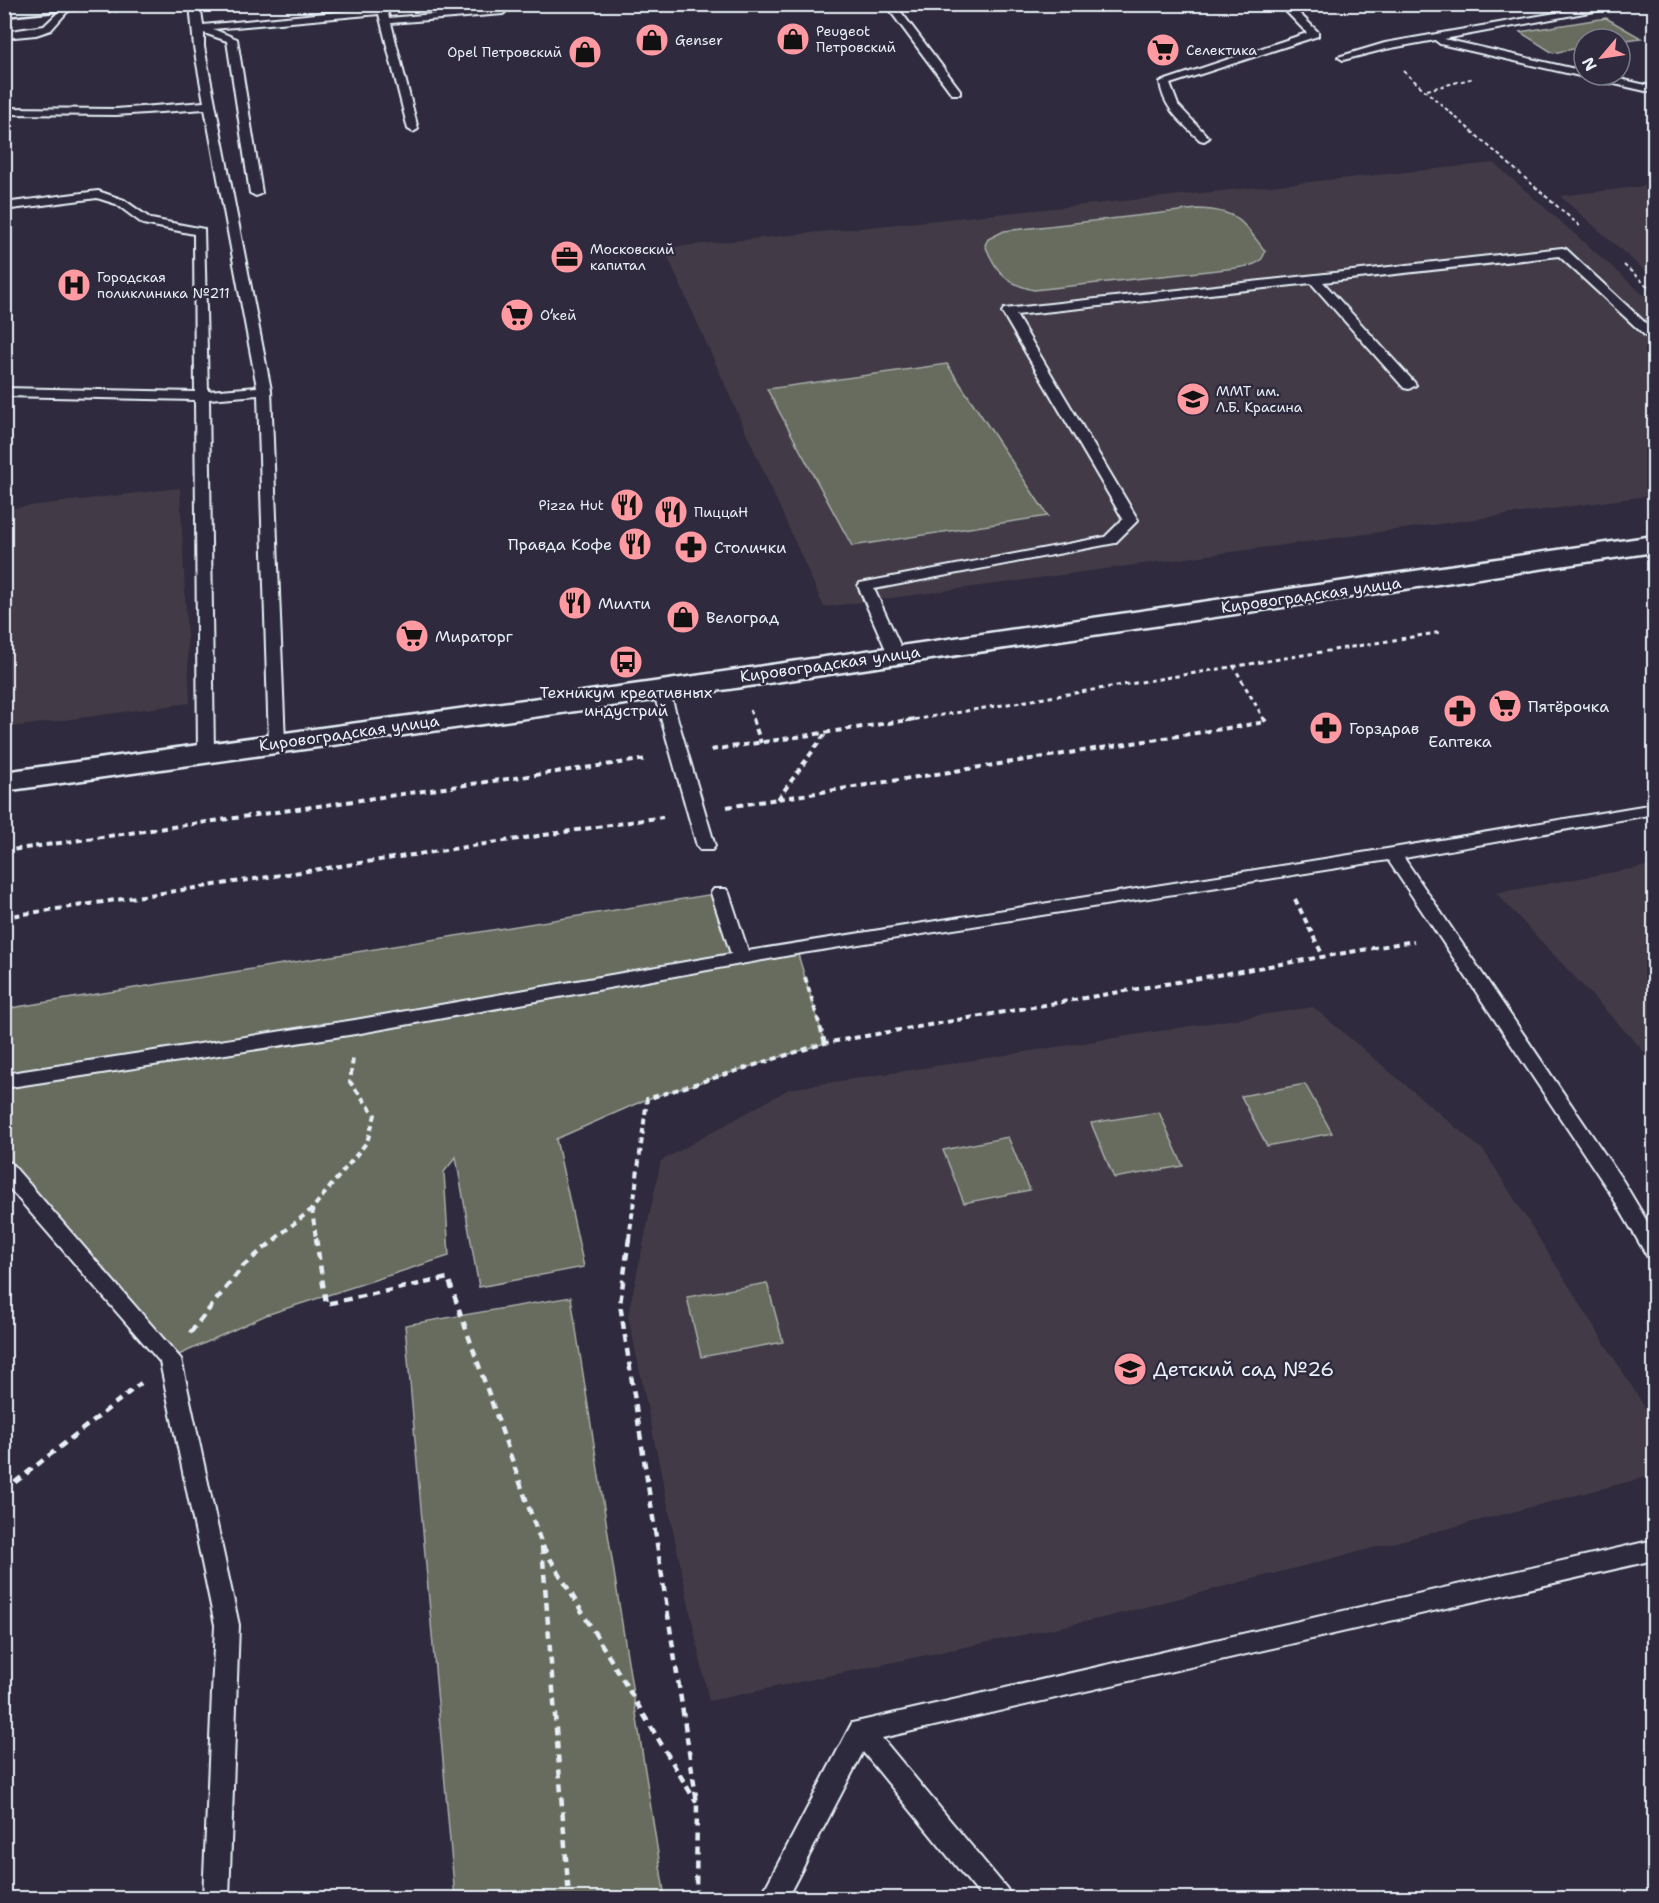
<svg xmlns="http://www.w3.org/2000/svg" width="1659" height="1903" font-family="'Shantell Sans',sans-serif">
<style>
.built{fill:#423a46}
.green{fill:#686c5e;stroke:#a8aeab;stroke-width:1.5}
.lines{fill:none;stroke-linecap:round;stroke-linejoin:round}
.lane-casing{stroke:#e8f1f8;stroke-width:4}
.secondary-casing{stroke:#e8f1f8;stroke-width:5}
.path-far3{stroke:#e8f1f8;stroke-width:2;stroke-dasharray:4 3;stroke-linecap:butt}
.path-far2{stroke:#e8f1f8;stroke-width:3;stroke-dasharray:4.5 4;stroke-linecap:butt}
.path-far1{stroke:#e8f1f8;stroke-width:4;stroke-dasharray:6 4.5;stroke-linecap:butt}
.path{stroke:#e8f1f8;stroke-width:4.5;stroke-dasharray:8 6;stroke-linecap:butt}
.lane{fill:#2f2a3d;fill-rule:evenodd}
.secondary{fill:#2f2a3d;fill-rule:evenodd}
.labels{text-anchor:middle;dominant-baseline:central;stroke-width:5;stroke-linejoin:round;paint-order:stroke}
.far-poi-label{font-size:14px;fill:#e8f1f8;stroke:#2f2a3d;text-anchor:start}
.poi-label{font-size:16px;fill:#e8f1f8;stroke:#2f2a3d;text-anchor:start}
.street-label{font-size:16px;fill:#e8f1f8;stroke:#2f2a3d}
.near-poi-label{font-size:20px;fill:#e8f1f8;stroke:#2f2a3d;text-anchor:start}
</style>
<rect width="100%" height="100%" fill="#2f2a3d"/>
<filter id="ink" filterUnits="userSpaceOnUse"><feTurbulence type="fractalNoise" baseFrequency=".0167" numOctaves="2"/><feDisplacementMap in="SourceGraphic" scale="12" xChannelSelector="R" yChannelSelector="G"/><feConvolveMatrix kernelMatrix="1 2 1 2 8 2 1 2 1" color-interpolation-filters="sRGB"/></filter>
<g filter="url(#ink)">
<g class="built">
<polygon points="1494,163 1654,304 1654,495 824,607 664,248"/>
<polygon points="1654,185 1654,279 1560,196"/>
<polygon points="180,488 190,703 5,728 5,509"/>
<polygon points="1654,865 1654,1062 1496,893"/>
<polygon points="1313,1007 1485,1152 1654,1422 1654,1475 1107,1617 709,1701 628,1315 661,1161 789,1089"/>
</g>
<g class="green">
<polygon points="1606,18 1641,38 1620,41 1620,39 1584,39 1584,47 1553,53 1520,32"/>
<path d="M 1197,209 C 1238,210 1242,221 1265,251 C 1263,265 1248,266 1236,268 L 1034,290 C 1006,284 996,272 985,245 L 988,239 L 1004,231 Z"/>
<polygon points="947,364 1048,516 852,546 767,389"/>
<polygon points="720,893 741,957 796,948 825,1043 647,1099 556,1139 584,1267 479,1287 456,1157 444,1172 449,1256 266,1315 170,1359 5,1164 5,1009"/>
<polygon points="1305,1084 1332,1133 1267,1146 1241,1096"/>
<polygon points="1159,1112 1183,1166 1114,1178 1091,1123"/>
<polygon points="1008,1137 1030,1190 964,1203 943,1150"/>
<polygon points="767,1283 783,1342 701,1357 687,1297"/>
<polygon points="571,1297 665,1898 455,1898 405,1325"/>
</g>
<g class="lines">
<g class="lane-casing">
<g id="lane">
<polygon points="67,4 82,4 67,12 51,30 36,35 4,38 4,32 44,26"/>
<polygon points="190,4 200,4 203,25 377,8 376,4 386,4 389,18 500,8 503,4 514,4 503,14 391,23 418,129 413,132 408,129 379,14 213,29 237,39 262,193 256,196 250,193 227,41 204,33 204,47 271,390 285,743 277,748 269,743 258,395 209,399 214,753 206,758 198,753 195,400 4,396 4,388 195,392 194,234 143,224 116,204 97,198 4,210 4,203 98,191 124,200 151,219 204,229 208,391 257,387 205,109 116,115 4,114 4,108 116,109 204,102 194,47"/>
<polygon points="885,4 895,4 960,90 960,94 952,94"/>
<path d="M 1279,4 L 1290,4 L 1318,32 L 1318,36 L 1170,84 L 1178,105 L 1209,138 L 1204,141 L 1200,140 C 1182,123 1163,108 1160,82 L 1307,33 Z"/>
<polygon points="1607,4 1632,4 1444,39 1584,71 1584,75 1603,75 1654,87 1654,93 1440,44 1435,40 1386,49 1343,60 1338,57 1385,43"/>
<polygon points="1562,248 1566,249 1654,331 1654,341 1650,340 1559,256 1323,282 1414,382 1416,385 1409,389 1404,388 1311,283 1016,315 1138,520 1115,543 874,589 904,654 896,659 888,654 858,586 860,583 1105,537 1123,519 1002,312 1004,309"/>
<polygon points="661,685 669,690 715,846 712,850 700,850 697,846 653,690"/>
<polygon points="1654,804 1654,814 1404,858 1623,1181 1654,1233 1654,1258 1647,1256 1609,1191 1388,860 796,954 355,1034 4,1088 4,1074 355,1020 731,954 711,893 714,889 726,889 729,893 748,951 1393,848"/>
<polygon points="4,1161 11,1163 181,1359 239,1625 229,1898 203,1898 215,1625 160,1362 4,1182"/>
<polygon points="1654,1540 1654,1560 882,1738 1007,1889 1011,1898 982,1898 863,1752 787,1898 760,1898 852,1723"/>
</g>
</g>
<g class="secondary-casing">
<g id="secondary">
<polygon points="15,4 85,4 76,9 4,16 4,6"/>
<polygon points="1654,536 1654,552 661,699 4,791 4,772 661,681"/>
</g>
</g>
<g class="path-far3">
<polyline points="107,12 165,7"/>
<polyline points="1403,71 1582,228"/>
<polyline points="1427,90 1474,78"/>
<polyline points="1624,265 1654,292"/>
</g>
<g class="path-far2">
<polyline points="1233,665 1265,721"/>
<polyline points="750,710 754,721"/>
<polyline points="906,721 1442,632"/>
</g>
<g class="path-far1">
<polyline points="753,719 761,743"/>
<polyline points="711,750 915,719"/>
<polyline points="778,799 825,734"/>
<polyline points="727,807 1266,722 1264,719"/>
<polyline points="4,851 647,759"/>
<polyline points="1295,899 1324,958"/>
<polyline points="4,917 663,817"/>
<polyline points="805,977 825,1043"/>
<polyline points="312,1209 316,1239"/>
<polyline points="275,1239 312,1209 367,1142 375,1115 350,1082 353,1058"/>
<polyline points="629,1239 647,1099 825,1043 1414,941"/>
</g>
<g class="path">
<polyline points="316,1238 326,1304 448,1278 542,1545 696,1802"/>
<polyline points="629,1238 620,1304 697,1803 696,1898"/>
<polyline points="190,1333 244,1265 277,1238"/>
<polyline points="4,1491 141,1383"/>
<polyline points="542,1546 569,1898"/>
</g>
<use href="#lane" class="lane"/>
<use href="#secondary" class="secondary"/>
</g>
</g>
<defs>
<g id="shop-disc" transform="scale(1.725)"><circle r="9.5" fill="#ff9aa2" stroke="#2f2a3d"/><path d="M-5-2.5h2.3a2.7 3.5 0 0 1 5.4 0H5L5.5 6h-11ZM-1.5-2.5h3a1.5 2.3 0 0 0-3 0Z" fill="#111"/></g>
<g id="supermarket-disc" transform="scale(1.725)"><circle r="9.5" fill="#ff9aa2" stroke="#2f2a3d"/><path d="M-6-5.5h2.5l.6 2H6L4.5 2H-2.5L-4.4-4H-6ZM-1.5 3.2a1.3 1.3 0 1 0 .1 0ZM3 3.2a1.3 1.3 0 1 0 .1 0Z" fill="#111"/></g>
<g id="office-disc" transform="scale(1.725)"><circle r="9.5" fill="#ff9aa2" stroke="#2f2a3d"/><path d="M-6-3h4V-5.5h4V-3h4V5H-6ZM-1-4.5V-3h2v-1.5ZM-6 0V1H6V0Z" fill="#111"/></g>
<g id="hospital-disc" transform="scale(1.725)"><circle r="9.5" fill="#ff9aa2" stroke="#2f2a3d"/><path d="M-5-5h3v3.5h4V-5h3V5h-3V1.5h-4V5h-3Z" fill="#111"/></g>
<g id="university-disc" transform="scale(1.725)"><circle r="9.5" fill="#ff9aa2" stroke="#2f2a3d"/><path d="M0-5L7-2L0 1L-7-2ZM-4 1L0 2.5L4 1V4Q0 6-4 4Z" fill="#111"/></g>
<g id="restaurant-disc" transform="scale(1.725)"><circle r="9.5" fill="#ff9aa2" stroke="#2f2a3d"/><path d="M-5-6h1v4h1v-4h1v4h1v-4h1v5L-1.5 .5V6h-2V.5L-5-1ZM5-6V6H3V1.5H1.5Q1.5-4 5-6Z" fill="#111"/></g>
<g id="pharmacy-disc" transform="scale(1.725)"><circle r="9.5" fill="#ff9aa2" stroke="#2f2a3d"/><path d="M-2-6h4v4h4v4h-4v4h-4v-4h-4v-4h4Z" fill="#111"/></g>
<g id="bus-disc" transform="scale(1.725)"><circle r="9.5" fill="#ff9aa2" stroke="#2f2a3d"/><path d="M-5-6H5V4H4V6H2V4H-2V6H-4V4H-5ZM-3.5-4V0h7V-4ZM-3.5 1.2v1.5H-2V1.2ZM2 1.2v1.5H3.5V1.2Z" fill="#111"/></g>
<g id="school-disc" transform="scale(1.725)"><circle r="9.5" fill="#ff9aa2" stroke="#2f2a3d"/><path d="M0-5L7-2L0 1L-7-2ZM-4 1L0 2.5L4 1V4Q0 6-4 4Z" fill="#111"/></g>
</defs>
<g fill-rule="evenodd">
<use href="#shop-disc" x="793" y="39"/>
<use href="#shop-disc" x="652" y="40"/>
<use href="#supermarket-disc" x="1163" y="50"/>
<use href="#shop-disc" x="585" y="52"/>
<use href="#office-disc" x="567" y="257"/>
<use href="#hospital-disc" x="74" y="285"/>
<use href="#supermarket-disc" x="517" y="315"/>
<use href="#university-disc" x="1193" y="399"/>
<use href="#restaurant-disc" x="627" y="505"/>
<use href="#restaurant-disc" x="671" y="512"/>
<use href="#restaurant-disc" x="635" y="544"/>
<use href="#pharmacy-disc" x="691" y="547"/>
<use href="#restaurant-disc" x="575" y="603"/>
<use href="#shop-disc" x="683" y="617"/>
<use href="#supermarket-disc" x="412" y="636"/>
<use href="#bus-disc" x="626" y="662"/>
<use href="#supermarket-disc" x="1505" y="706"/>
<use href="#pharmacy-disc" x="1460" y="711"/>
<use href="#pharmacy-disc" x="1326" y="728"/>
<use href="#school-disc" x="1130" y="1369"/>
</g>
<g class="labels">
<g class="far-poi-label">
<text x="816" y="31">Peugeot<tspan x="816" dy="16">Петровский</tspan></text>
<text x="675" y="40">Genser</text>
<text x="1186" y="50">Селектика</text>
<text x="562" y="52" text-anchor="end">Opel Петровский</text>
<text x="590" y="249">Московский<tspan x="590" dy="16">капитал</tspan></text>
<text x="97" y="277">Городская<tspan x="97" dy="16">поликлиника №211</tspan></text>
<text x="540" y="315">О’кей</text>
<text x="1216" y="391">ММТ им.<tspan x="1216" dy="16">Л.Б. Красина</tspan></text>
<text x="604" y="505" text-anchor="end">Pizza Hut</text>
<text x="694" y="512">ПиццаН</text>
</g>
<g class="poi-label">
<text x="612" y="544" text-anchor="end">Правда Кофе</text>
<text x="714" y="547">Столички</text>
<text x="598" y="603">Милти</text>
<text x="706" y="617">Велоград</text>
<text x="435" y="636">Мираторг</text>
<text x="626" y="692" text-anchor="middle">Техникум креативных<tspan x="626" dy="18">индустрий</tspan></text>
<text x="1528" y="706">Пятёрочка</text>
<text x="1349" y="728">Горздрав</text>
<text x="1460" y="741" text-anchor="middle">Еаптека</text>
</g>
<g class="street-label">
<text transform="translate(1311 595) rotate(-8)">Кировоградская улица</text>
<text transform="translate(830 664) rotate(-8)">Кировоградская улица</text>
<text transform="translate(349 733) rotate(-8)">Кировоградская улица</text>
</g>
<g class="near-poi-label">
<text x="1153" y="1369">Детский сад №26</text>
</g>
</g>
<rect width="1659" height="1903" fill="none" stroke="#2f2a3d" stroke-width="24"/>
<rect x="12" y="12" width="1635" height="1879" fill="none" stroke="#e8f1f8" stroke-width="2" filter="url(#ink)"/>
<g transform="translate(1602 57) rotate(241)"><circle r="28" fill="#2f2a3d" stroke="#797a88" stroke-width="1.5"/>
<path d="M0-4.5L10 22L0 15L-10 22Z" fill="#ff9aa2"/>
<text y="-9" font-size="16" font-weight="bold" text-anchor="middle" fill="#e8f1f8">N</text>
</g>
</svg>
